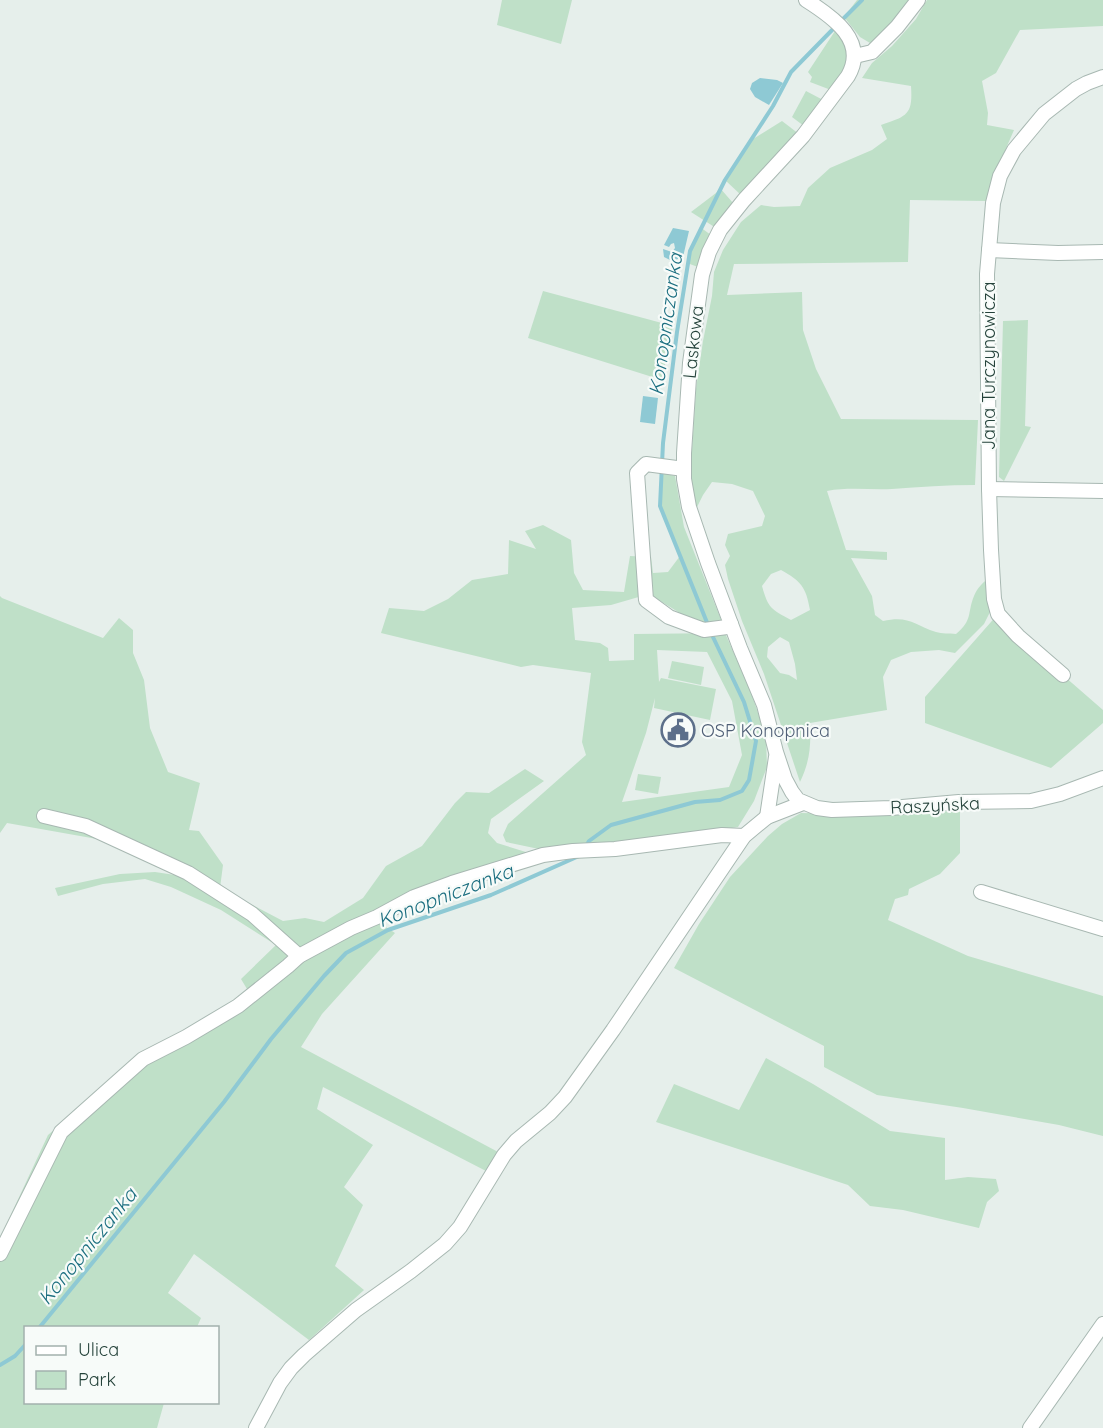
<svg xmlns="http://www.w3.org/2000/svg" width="1103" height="1428" font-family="Quicksand,sans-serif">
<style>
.green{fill:#bfe0c8;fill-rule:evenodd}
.water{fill:#8ec9d4}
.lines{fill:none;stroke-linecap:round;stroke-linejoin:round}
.stream{stroke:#8ec9d4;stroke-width:4}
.minor-casing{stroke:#a8b8b2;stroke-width:16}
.minor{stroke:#fff;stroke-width:14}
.labels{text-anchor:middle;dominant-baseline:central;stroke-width:4.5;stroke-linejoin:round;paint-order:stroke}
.street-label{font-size:18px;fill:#24423a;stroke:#f7fbf9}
.service-label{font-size:18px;fill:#4e5e75;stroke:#f7fbf9;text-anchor:start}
.water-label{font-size:20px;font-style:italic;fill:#1c6f80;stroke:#f7fbf9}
</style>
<rect width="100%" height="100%" fill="#e6efeb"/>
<g class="green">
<polygon points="502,0 572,0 561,44 497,25"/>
<polygon points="857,0 910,0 882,36 870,43 860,37 844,17"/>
<path d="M 927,0 L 1103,0 L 1103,26 L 1020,30 L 996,73 L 982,81 L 988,113 L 987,125 L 1014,130 L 994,176 L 986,201 L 910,200 L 908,262 L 734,264 L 727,295 L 802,292 L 803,330 L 816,369 L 841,419 L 978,420 L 975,485 C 947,485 920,487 892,489 C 870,490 848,487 827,491 L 846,550 L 887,552 L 887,560 L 851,558 L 872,596 L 875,615 L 883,621 C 909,615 914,625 936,632 C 942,634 949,633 956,634 C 973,620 967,613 974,596 C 977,588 983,583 989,577 L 992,608 L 984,624 L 955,653 L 939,650 L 911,652 L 891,660 L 883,677 L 887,710 L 810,723 C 811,746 810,761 800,782 L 764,674 L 742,621 L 728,579 L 725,565 L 730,556 L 725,545 L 728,534 L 762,526 L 765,516 L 753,491 L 732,484 L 712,482 L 703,495 L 697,507 L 692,501 L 690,481 L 696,389 L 703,341 L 712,296 L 714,272 L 723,250 L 741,222 L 761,205 L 774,207 L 800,206 L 808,188 L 830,168 L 872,150 L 887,139 L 881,125 C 907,116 913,115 911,86 L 862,78 L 872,63 L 892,46 L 916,19 ZM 781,570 C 801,581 806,587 810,610 L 791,620 C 771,609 768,608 762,586 L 771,574 ZM 780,637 L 789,642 L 795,664 L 797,680 L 789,675 L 780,673 L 767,657 L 768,647 Z"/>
<path d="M 835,31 C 839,37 847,45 848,51 C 852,66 839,80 831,90 L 810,82 L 812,77 L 808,72 Z"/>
<polygon points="806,91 825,101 804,126 792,117"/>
<polygon points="782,121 799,134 742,196 725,180 753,139"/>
<polygon points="720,188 733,203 716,228 691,212 716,193"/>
<polygon points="700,227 711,235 698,267 687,263 690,251"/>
<polygon points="543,291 673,326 662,380 528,338"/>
<polygon points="1028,320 1025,426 1031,427 1004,481 999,477 1003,321"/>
<path d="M 662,473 L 675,476 L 684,527 L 722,622 L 709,626 L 696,623 L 649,594 L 611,605 L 572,608 L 575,640 L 600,643 L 608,648 L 609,661 L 634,660 L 634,634 L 725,633 L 751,692 L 766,737 L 767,767 L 754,801 L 738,827 L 689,835 L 593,847 L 539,849 L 506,842 L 503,835 L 508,824 L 586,755 L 582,742 L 591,673 L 533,665 L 521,667 L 381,633 L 389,608 L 424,611 L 448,599 L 472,580 L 508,574 L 509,540 L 536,549 L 525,531 L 543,525 L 571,540 L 574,573 L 583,590 L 624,592 L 630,556 L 651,557 L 653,573 L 668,572 L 680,556 L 660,506 ZM 657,650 L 707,652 L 732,701 L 742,755 L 729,787 L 622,802 L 646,733 L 655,698 L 654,708 L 710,720 L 716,689 L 661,678 L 659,682 Z"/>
<polygon points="0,596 2,598 103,638 119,618 133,630 133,653 144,680 150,728 168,772 200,783 189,830 199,831 223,865 220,888 283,921 305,918 324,922 363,898 386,866 422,846 455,803 466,792 489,793 525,769 544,781 491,819 488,833 497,843 529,853 511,860 460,873 420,887 408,908 381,924 395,933 322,1014 301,1047 500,1153 486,1171 323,1087 317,1109 373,1145 344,1187 363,1205 335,1266 364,1290 309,1340 194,1254 168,1293 201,1318 197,1327 26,1328 26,1402 164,1403 157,1428 0,1428 0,1238 48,1135 101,1089 131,1060 231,1005 247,989 241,979 276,945 221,910 171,887 145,879 103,884 58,896 55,888 120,874 155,872 175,875 97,839 7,823 0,833"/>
<polygon points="998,614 1018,636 1103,710 1103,723 1051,768 925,723 925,697"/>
<polygon points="672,661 704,667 701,685 668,678"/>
<polygon points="638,774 661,777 658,794 635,790"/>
<polygon points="960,809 960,853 940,874 909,889 908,895 895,899 888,920 968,956 1103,996 1103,1136 1059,1125 963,1108 877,1095 824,1067 824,1046 674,968 699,924 730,877 768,836 782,824 801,813 906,815"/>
<polygon points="766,1058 813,1084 890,1131 945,1138 945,1180 968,1177 996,1179 999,1191 987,1202 979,1228 903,1210 870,1206 848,1185 656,1122 674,1084 739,1110"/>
</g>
<g class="water">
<polygon points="760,78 777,80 783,83 769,105 755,97 750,89 752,83"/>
<polygon points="673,228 689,231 683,257 672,261 664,257 663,249 672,252 675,248 674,243 671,244 669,247 664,245"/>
<polygon points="643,396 658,398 655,424 640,422"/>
</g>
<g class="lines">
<g class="stream">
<polyline points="841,21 862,0"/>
<polyline points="708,625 660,506 663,443 677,332 690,251 725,180 773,106 791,72 836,26"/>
<polyline points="585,848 589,841 611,825 695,802 720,800 742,791 749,780 756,741 744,702 712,635"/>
<polyline points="39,1328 224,1102 271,1039 324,976 346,953 388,930 491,895 579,856"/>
<polyline points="0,1365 15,1356 26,1344"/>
</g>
<g class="minor-casing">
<g id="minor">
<path d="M 806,0 C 833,17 868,41 848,76 L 803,136 L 744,200 L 720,230 L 709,252 L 702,275 L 690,363 L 684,453 L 684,479 L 689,507 L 708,563 L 740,648 L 764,705 L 776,752 L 785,779 L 792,792 L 798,800 L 817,808 L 832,810 L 891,808 L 959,802 L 1031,801 L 1060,794 L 1103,778"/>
<polyline points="855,56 872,52 897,27 918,0"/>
<polyline points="989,250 1058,253 1103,252"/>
<polyline points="684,469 646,464 637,473 646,600 669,617 704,630 727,627 731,624"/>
<polyline points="989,489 1103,491"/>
<polyline points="1063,675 1018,636 998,614 994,599 991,550 989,489 987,274 993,203 1000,176 1014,150 1044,114 1076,89 1087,83 1103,77"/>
<polyline points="44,816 86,826 188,873 252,914 299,956"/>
<polyline points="767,817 776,757"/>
<polyline points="981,892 1103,929"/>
<polyline points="0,1254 61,1132 143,1059 186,1037 238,1006 288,966 299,956 351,928 377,917 414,897 452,883 543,855 573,851 615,849 722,835 744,836"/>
<polyline points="256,1428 280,1383 291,1368 304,1355 356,1310 411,1271 445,1244 460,1227 504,1155 516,1141 550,1113 565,1097 613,1030 744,836 767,817 803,803"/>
<polyline points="1030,1428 1103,1324"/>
</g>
</g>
<use href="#minor" class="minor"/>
</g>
<defs>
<g id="civic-ring" transform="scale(1.725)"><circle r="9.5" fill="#f7fbf9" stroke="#5c6f8a" stroke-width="1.5"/><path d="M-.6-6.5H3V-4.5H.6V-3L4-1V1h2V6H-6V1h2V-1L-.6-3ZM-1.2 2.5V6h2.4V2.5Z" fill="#5c6f8a"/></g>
</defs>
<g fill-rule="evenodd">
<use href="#civic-ring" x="678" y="730"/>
</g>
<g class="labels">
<g class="street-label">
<text transform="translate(693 342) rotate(-84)">Laskowa</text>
<text transform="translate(988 366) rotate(-90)">Jana Turczynowicza</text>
<text transform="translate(935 805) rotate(-3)">Raszyńska</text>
</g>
<g class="service-label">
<text x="701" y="730">OSP Konopnica</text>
</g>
<g class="water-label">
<text transform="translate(665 324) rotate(-82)">Konopniczanka</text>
<text transform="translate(445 895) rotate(-21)">Konopniczanka</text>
<text transform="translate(87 1246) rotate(-51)">Konopniczanka</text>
</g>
</g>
<rect x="24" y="1326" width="195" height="78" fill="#f7fbf9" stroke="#a3b1ad" stroke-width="1.5"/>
<rect x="36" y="1346" width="30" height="9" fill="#ffffff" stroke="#a3b1ad" stroke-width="1.5"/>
<text x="78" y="1356" font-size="18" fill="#24423a">Ulica</text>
<rect x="36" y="1371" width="30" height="18" fill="#bfe0c8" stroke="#a3b1ad" stroke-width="1.5"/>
<text x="78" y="1386" font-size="18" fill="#24423a">Park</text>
</svg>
